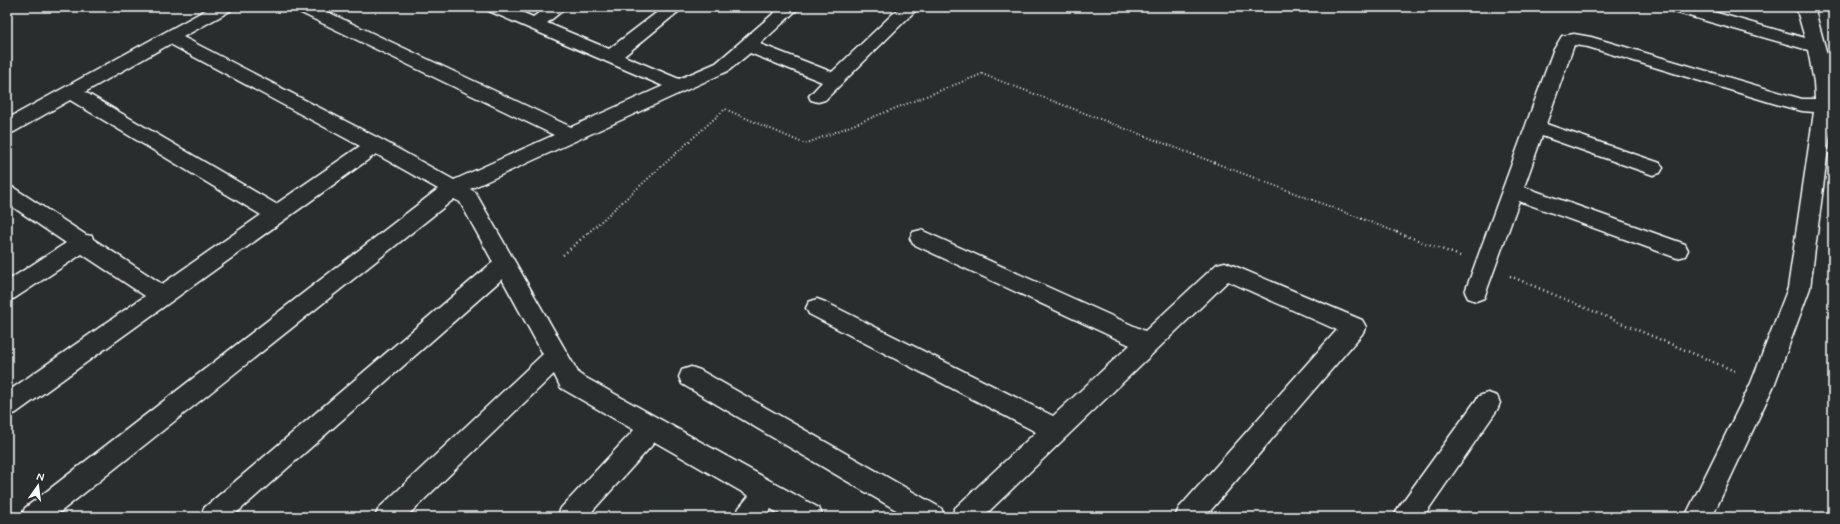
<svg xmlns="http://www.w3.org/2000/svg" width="1840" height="524" font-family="Mynerve,sans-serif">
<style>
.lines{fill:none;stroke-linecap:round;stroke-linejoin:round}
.street-casing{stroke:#fff;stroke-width:3}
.path-far1{stroke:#fff;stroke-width:2;stroke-dasharray:1 2.5;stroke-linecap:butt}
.path{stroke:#fff;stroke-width:2.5;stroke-dasharray:1 3.5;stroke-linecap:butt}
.street{fill:#2a2d2e;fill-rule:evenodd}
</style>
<rect width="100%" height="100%" fill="#2a2d2e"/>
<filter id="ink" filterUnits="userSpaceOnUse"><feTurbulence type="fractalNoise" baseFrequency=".025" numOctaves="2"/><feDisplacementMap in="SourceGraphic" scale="8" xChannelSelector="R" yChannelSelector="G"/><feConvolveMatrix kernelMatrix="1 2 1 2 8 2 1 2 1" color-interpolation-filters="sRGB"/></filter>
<g filter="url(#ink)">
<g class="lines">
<g class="street-casing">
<g id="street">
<path d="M 211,7 L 233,7 L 230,11 L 183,37 L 382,140 L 454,180 L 554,135 L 297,11 L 294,7 L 317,7 L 571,127 L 663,86 L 489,11 L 486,7 L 510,7 L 533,17 L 547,7 L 567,7 L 547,23 L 609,49 L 664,7 L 684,7 L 624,56 L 679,79 L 716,63 L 781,7 L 800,7 L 760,44 L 832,72 L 900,7 L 919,7 L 825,100 L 818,102 L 811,100 L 809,96 L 822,82 L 750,53 L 728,71 L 470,189 L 475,192 L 579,374 L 819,508 L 823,517 L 785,517 L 771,509 L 764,517 L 735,517 L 739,508 L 749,496 L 655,442 L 587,517 L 557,517 L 561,508 L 634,430 L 561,388 L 554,374 L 406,517 L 375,517 L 379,508 L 543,354 L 502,279 L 232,517 L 200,517 L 204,508 L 493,262 L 460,202 L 454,199 L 54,517 L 21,517 L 25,508 L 438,189 L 376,154 L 16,413 L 7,416 L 7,392 L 145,296 L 82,254 L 15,298 L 7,301 L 7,281 L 66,243 L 7,203 L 7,186 L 14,188 L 86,235 L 92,236 L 93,239 L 162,284 L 261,215 L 70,100 L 14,132 L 7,133 L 7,119 ZM 170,44 L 360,146 L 276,204 L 85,92 Z"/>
<polygon points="1668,7 1696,7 1805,38 1796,7 1814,7 1831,69 1833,82 1833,110 1810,288 1775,383 1712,517 1685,517 1751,383 1788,288 1814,112 1802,111 1776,104 1588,47 1574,45 1546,124 1660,163 1663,168 1660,173 1653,175 1542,136 1524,187 1685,244 1688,250 1685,256 1677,258 1519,201 1484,298 1476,301 1468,298 1465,292 1553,51 1562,36 1574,34 1591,37 1788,95 1802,99 1815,99 1814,82 1808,50 1671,11"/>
<polygon points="921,230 1145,331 1217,264 1225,262 1362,320 1366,327 1362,334 1205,517 1175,517 1179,508 1337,330 1228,281 983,517 951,517 955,508 1036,432 809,314 806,308 809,302 817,299 825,302 1053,416 1130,345 913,244 910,238 913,232"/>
<polygon points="691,367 700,370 941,508 945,517 908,517 682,384 679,377 682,370"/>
<polygon points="1488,393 1497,396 1500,403 1497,410 1423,517 1394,517 1398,508 1479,396"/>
</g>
</g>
<polyline class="path-far1" points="588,233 725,109 805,144 982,74 1399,233"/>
<g class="path">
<polyline points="1396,232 1460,256"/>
<polyline points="563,255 589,232"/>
<polyline points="1510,276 1737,372"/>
</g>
<use href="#street" class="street"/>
</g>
</g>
<rect width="1840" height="524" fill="none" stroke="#2a2d2e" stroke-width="24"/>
<rect x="12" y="12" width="1816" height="500" fill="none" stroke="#fff" stroke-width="1.5" filter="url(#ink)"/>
<g transform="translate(38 486) rotate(14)" stroke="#2a2d2e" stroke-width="3" paint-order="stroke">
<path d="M0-3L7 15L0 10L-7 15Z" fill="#ffffff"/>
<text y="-6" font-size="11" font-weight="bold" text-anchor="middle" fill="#ffffff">N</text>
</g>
</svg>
